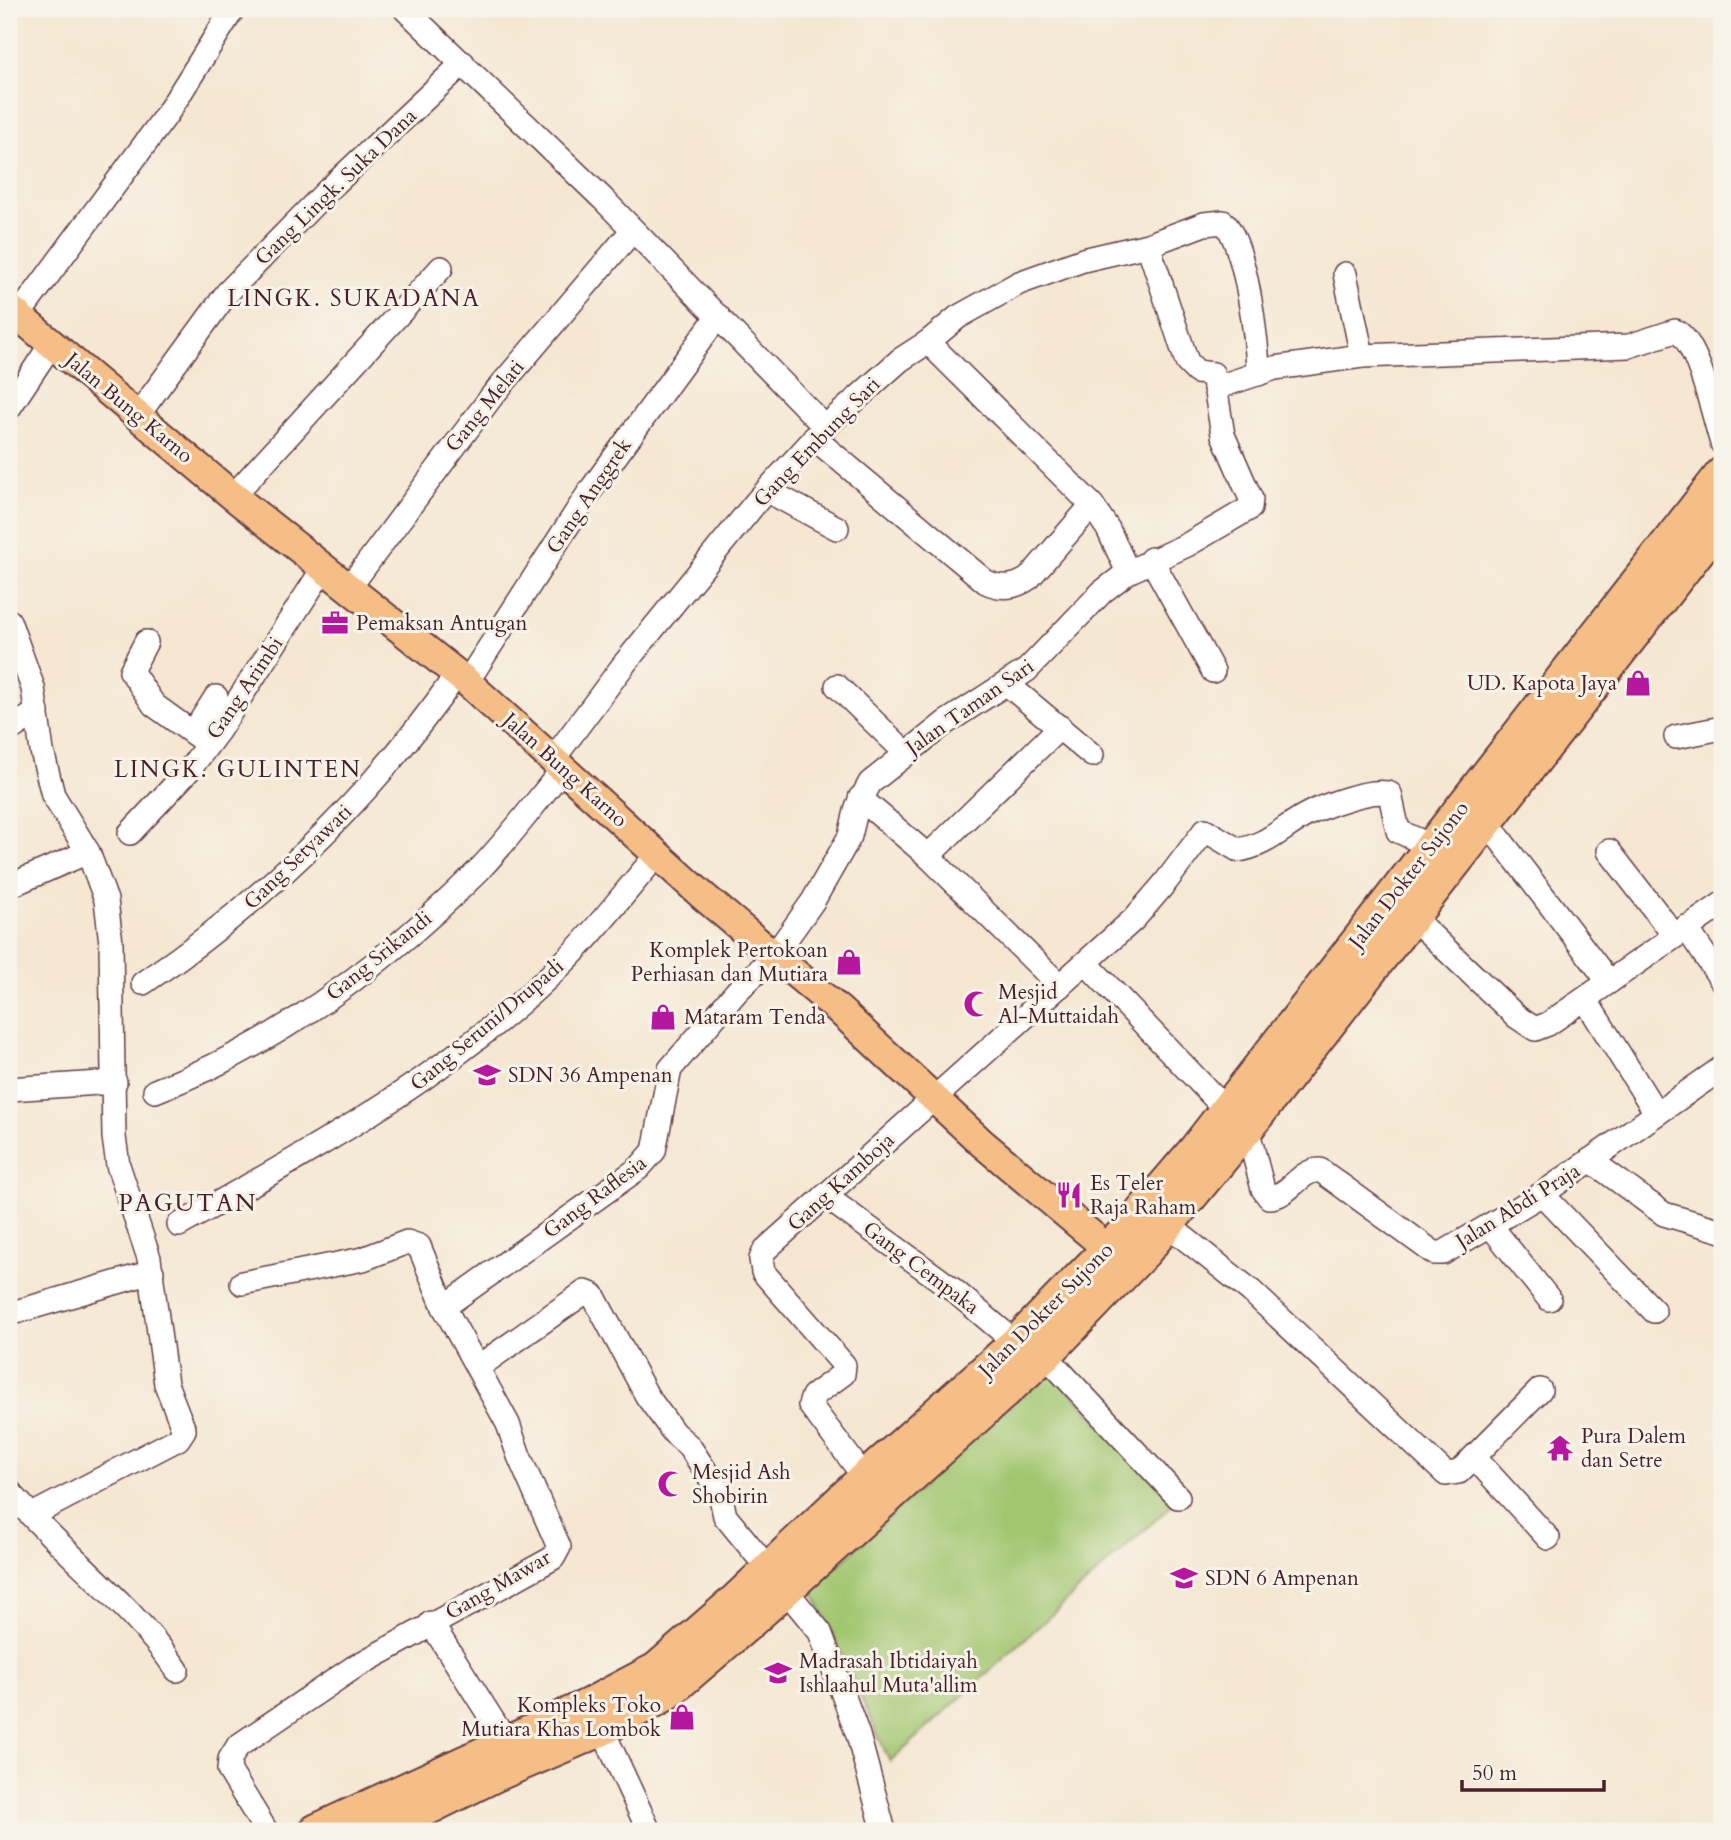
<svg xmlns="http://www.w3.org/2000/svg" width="1731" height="1840" font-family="Cardo,serif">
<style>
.green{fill:#a1c670;stroke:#76724e;stroke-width:2}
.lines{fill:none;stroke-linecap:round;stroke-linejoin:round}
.minor-casing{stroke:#643d44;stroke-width:26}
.major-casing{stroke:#643d44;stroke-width:32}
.highway-casing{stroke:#643d44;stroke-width:37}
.minor{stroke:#fff;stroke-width:23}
.major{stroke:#f6be87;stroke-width:28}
.highway{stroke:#f6be87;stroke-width:33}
.labels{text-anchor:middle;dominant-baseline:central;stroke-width:6;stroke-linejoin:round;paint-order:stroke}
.street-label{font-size:21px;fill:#4a1f2b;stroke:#f7f3e8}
.poi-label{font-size:21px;fill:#4a1f2b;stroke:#f7f3e8;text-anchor:start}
.neighbourhood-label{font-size:23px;letter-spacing:2px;fill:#4a1f2b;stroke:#f7f3e8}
.quarter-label{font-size:24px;letter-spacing:2px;fill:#4a1f2b;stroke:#f7f3e8}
</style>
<rect width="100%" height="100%" fill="#f7f3e8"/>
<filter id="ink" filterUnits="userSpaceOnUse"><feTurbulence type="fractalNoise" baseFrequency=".0143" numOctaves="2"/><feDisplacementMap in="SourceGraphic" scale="14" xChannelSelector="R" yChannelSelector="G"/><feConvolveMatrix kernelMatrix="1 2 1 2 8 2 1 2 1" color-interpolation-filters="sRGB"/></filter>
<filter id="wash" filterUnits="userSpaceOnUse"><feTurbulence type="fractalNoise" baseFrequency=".00686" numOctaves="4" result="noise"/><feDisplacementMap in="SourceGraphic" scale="28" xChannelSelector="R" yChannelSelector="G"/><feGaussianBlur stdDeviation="1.57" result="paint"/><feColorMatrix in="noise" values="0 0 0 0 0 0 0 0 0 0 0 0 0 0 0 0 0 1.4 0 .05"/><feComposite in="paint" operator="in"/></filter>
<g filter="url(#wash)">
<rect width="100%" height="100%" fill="#f5e7d2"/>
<polygon class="green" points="1049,1369 1174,1503 890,1762 812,1589"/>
</g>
<g filter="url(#ink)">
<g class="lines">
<g class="minor-casing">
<g id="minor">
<polyline points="405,9 603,199 825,427"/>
<polyline points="1345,274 1362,356"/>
<polyline points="18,316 167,114 233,9"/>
<polyline points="928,342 1092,505 1108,529 1128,572"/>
<path d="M 1215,388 L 1275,368 L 1362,356 L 1629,346 L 1675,331 C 1698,339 1714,419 1722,443"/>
<polyline points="9,408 52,343"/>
<polyline points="138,415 227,293 324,194 463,63"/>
<path d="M 814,438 L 986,582 C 1001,589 1015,588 1029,578 L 1092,505"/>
<polyline points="768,491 837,528"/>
<polyline points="233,496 441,268"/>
<polyline points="1151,559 1213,671"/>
<polyline points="348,589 492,396 632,231"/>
<polyline points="9,621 33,688 42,751 53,795 88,852 106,900 111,943 114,1137 118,1165 149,1258 166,1384 184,1430 178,1439 32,1515"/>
<polyline points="146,642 131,671 154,705 208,744"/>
<polyline points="467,682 590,491 718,316"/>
<polyline points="1007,684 1092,755"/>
<polyline points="837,686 906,753"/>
<polyline points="9,730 37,712"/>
<polyline points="193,733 216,697"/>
<polyline points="1676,737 1722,728"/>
<path d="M 554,758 L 625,663 L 757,501 L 825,427 L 900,360 L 928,342 L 958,317 L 1019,283 L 1083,260 L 1148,245 L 1204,224 L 1223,222 C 1245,239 1258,344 1258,374"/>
<polyline points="860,798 928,856 1060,986"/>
<polyline points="1486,821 1609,982"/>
<polyline points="130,833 189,770 219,730 323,569"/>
<polyline points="1609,851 1674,935"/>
<polyline points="928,856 1060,727"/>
<polyline points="9,886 88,852"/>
<polyline points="1412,917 1517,1017 1535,1029 1548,1024 1722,904"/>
<polyline points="1686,927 1722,981"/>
<polyline points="1086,963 1227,1111"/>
<path d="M 143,983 C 268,899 371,797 457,674"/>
<polyline points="1585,999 1656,1113"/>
<polyline points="9,1089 115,1082"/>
<path d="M 155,1091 C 277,1045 386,963 478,871 C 509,839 535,803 563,769"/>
<path d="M 1247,1128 L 1263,1189 L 1269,1197 C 1289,1197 1299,1170 1320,1170 L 1434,1253 L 1443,1253 L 1542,1194 L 1722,1068"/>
<polyline points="1590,1160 1664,1214 1722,1231"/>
<polyline points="1542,1194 1654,1311"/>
<polyline points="825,1196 951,1288 1016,1343"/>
<path d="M 179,1225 C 316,1148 451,1075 564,962 C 598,929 626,890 658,854"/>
<polyline points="1168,1225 1251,1291 1446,1474 1459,1472 1540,1390"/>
<polyline points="1490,1225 1549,1299"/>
<polyline points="242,1283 363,1259 407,1242 419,1246 444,1307 508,1424 519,1456 559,1547 553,1558 353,1668 238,1746 230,1759 229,1770 266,1831"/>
<polyline points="444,1307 639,1168 654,1151 670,1069 738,990 774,956 813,901 850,836 857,807 870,783 945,723 1027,670 1102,592 1128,572 1187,545 1250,508 1251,499 1223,435 1213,374 1197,372 1187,362 1148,245"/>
<polyline points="9,1314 152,1272"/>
<polyline points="1045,1355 1178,1497"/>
<polyline points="478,1367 585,1292 593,1295 647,1396 674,1433 689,1446 720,1493 725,1516 820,1632 858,1735 884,1831"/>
<polyline points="1474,1457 1548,1538"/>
<path d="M 865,1478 L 810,1405 L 813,1396 L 843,1374 L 844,1365 L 763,1272 L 761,1259 L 765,1250 L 1134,919 L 1165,883 L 1205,830 L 1238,850 C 1266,846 1282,828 1306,815 C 1323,806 1373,787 1390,794 L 1398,831 L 1431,846"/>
<path d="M 9,1491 C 62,1553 130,1602 177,1670"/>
<polyline points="431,1623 507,1743"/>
<polyline points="602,1729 649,1831"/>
</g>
</g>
<g class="major-casing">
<polyline id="major" points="9,308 233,496 467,682 703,896 839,1010 982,1143 1108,1249"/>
</g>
<g class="highway-casing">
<g id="highway">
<polyline points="316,1831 587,1706 657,1669 733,1603 865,1478 1016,1343 1125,1232 1196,1149 1722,474"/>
<polyline points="381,1831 497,1774 602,1729 666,1694 745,1626 1045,1355 1145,1251 1247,1128 1722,520"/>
</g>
</g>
<use href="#minor" class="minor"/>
<use href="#major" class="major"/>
<use href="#highway" class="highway"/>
</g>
</g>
<defs>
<g id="office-bare" transform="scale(2.1)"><path d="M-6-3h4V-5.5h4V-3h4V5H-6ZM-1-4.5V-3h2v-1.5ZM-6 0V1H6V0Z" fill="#b5179e" stroke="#f7f3e8" stroke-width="2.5" paint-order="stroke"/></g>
<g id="shop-bare" transform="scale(2.1)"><path d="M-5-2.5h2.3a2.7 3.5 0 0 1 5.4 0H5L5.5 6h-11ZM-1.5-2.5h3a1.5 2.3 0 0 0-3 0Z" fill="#b5179e" stroke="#f7f3e8" stroke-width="2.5" paint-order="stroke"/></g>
<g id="mosque-bare" transform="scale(2.1)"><path d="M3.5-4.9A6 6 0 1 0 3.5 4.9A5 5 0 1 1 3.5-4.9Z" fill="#b5179e" stroke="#f7f3e8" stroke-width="2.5" paint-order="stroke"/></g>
<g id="school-bare" transform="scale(2.1)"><path d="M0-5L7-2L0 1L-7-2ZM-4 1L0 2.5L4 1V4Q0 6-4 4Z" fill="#b5179e" stroke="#f7f3e8" stroke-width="2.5" paint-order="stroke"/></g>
<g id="restaurant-bare" transform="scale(2.1)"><path d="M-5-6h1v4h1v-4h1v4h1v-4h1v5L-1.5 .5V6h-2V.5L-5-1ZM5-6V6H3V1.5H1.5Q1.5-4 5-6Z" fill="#b5179e" stroke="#f7f3e8" stroke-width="2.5" paint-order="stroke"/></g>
<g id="temple-bare" transform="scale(2.1)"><path d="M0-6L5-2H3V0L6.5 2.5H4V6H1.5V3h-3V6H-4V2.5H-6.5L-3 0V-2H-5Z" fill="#b5179e" stroke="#f7f3e8" stroke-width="2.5" paint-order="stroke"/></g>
</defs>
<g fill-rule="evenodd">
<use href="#office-bare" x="335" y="623"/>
<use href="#shop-bare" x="1638" y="683"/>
<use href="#shop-bare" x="849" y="962"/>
<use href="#mosque-bare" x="977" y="1004"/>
<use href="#shop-bare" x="663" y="1017"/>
<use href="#school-bare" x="487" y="1075"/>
<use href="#restaurant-bare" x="1069" y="1195"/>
<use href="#temple-bare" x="1560" y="1448"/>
<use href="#mosque-bare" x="671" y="1484"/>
<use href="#school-bare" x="1184" y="1578"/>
<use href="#school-bare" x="778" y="1673"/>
<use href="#shop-bare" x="682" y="1717"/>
</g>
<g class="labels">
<g class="street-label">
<text transform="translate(336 187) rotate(-44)">Gang Lingk. Suka Dana</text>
<text transform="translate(485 406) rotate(-51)">Gang Melati</text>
<text transform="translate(129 408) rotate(40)">Jalan Bung Karno</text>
<text transform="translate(817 442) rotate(-46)">Gang Embung Sari</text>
<text transform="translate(589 496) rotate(-56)">Gang Anggrek</text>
<text transform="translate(245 688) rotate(-56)">Gang Arimbi</text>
<text transform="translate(970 707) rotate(-35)">Jalan Taman Sari</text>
<text transform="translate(565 770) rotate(42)">Jalan Bung Karno</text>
<text transform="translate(298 857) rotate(-44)">Gang Setyawati</text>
<text transform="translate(1409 875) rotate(-52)">Jalan Dokter Sujono</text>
<text transform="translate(379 956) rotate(-39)">Gang Srikandi</text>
<text transform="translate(487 1025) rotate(-40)">Gang Seruni/Drupadi</text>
<text transform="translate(841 1182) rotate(-42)">Gang Kamboja</text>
<text transform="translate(595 1197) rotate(-37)">Gang Raflesia</text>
<text transform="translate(1518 1206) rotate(-32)">Jalan Abdi Praja</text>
<text transform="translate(921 1268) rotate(37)">Gang Cempaka</text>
<text transform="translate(1046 1310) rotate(-45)">Jalan Dokter Sujono</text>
<text transform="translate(498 1585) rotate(-30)">Gang Mawar</text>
</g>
<g class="poi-label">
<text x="356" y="623">Pemaksan Antugan</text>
<text x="1617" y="683" text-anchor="end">UD. Kapota Jaya</text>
<text x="828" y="950" text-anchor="end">Komplek Pertokoan<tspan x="828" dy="24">Perhiasan dan Mutiara</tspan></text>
<text x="998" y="992">Mesjid<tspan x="998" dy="24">Al-Muttaidah</tspan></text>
<text x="684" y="1017">Mataram Tenda</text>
<text x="508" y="1075">SDN 36 Ampenan</text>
<text x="1090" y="1183">Es Teler<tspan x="1090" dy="24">Raja Raham</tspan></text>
<text x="1581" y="1436">Pura Dalem<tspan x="1581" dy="24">dan Setre</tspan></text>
<text x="692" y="1472">Mesjid Ash<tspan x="692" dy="24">Shobirin</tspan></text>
<text x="1205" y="1578">SDN 6 Ampenan</text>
<text x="799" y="1661">Madrasah Ibtidaiyah<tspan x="799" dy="24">Ishlaahul Muta'allim</tspan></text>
<text x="661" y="1705" text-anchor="end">Kompleks Toko<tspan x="661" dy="24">Mutiara Khas Lombok</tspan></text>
</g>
<g class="neighbourhood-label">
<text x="354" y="298">LINGK. SUKADANA</text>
<text x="238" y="769">LINGK. GULINTEN</text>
</g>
<g class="quarter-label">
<text x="188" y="1203">PAGUTAN</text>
</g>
</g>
<rect width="1731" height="1840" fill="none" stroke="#f7f3e8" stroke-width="35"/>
<path d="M1462 1780v10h142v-10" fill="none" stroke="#4a1f2b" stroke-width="3.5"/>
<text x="1472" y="1780" font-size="21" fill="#4a1f2b" stroke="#f7f3e8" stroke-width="5" paint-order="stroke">50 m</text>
</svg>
